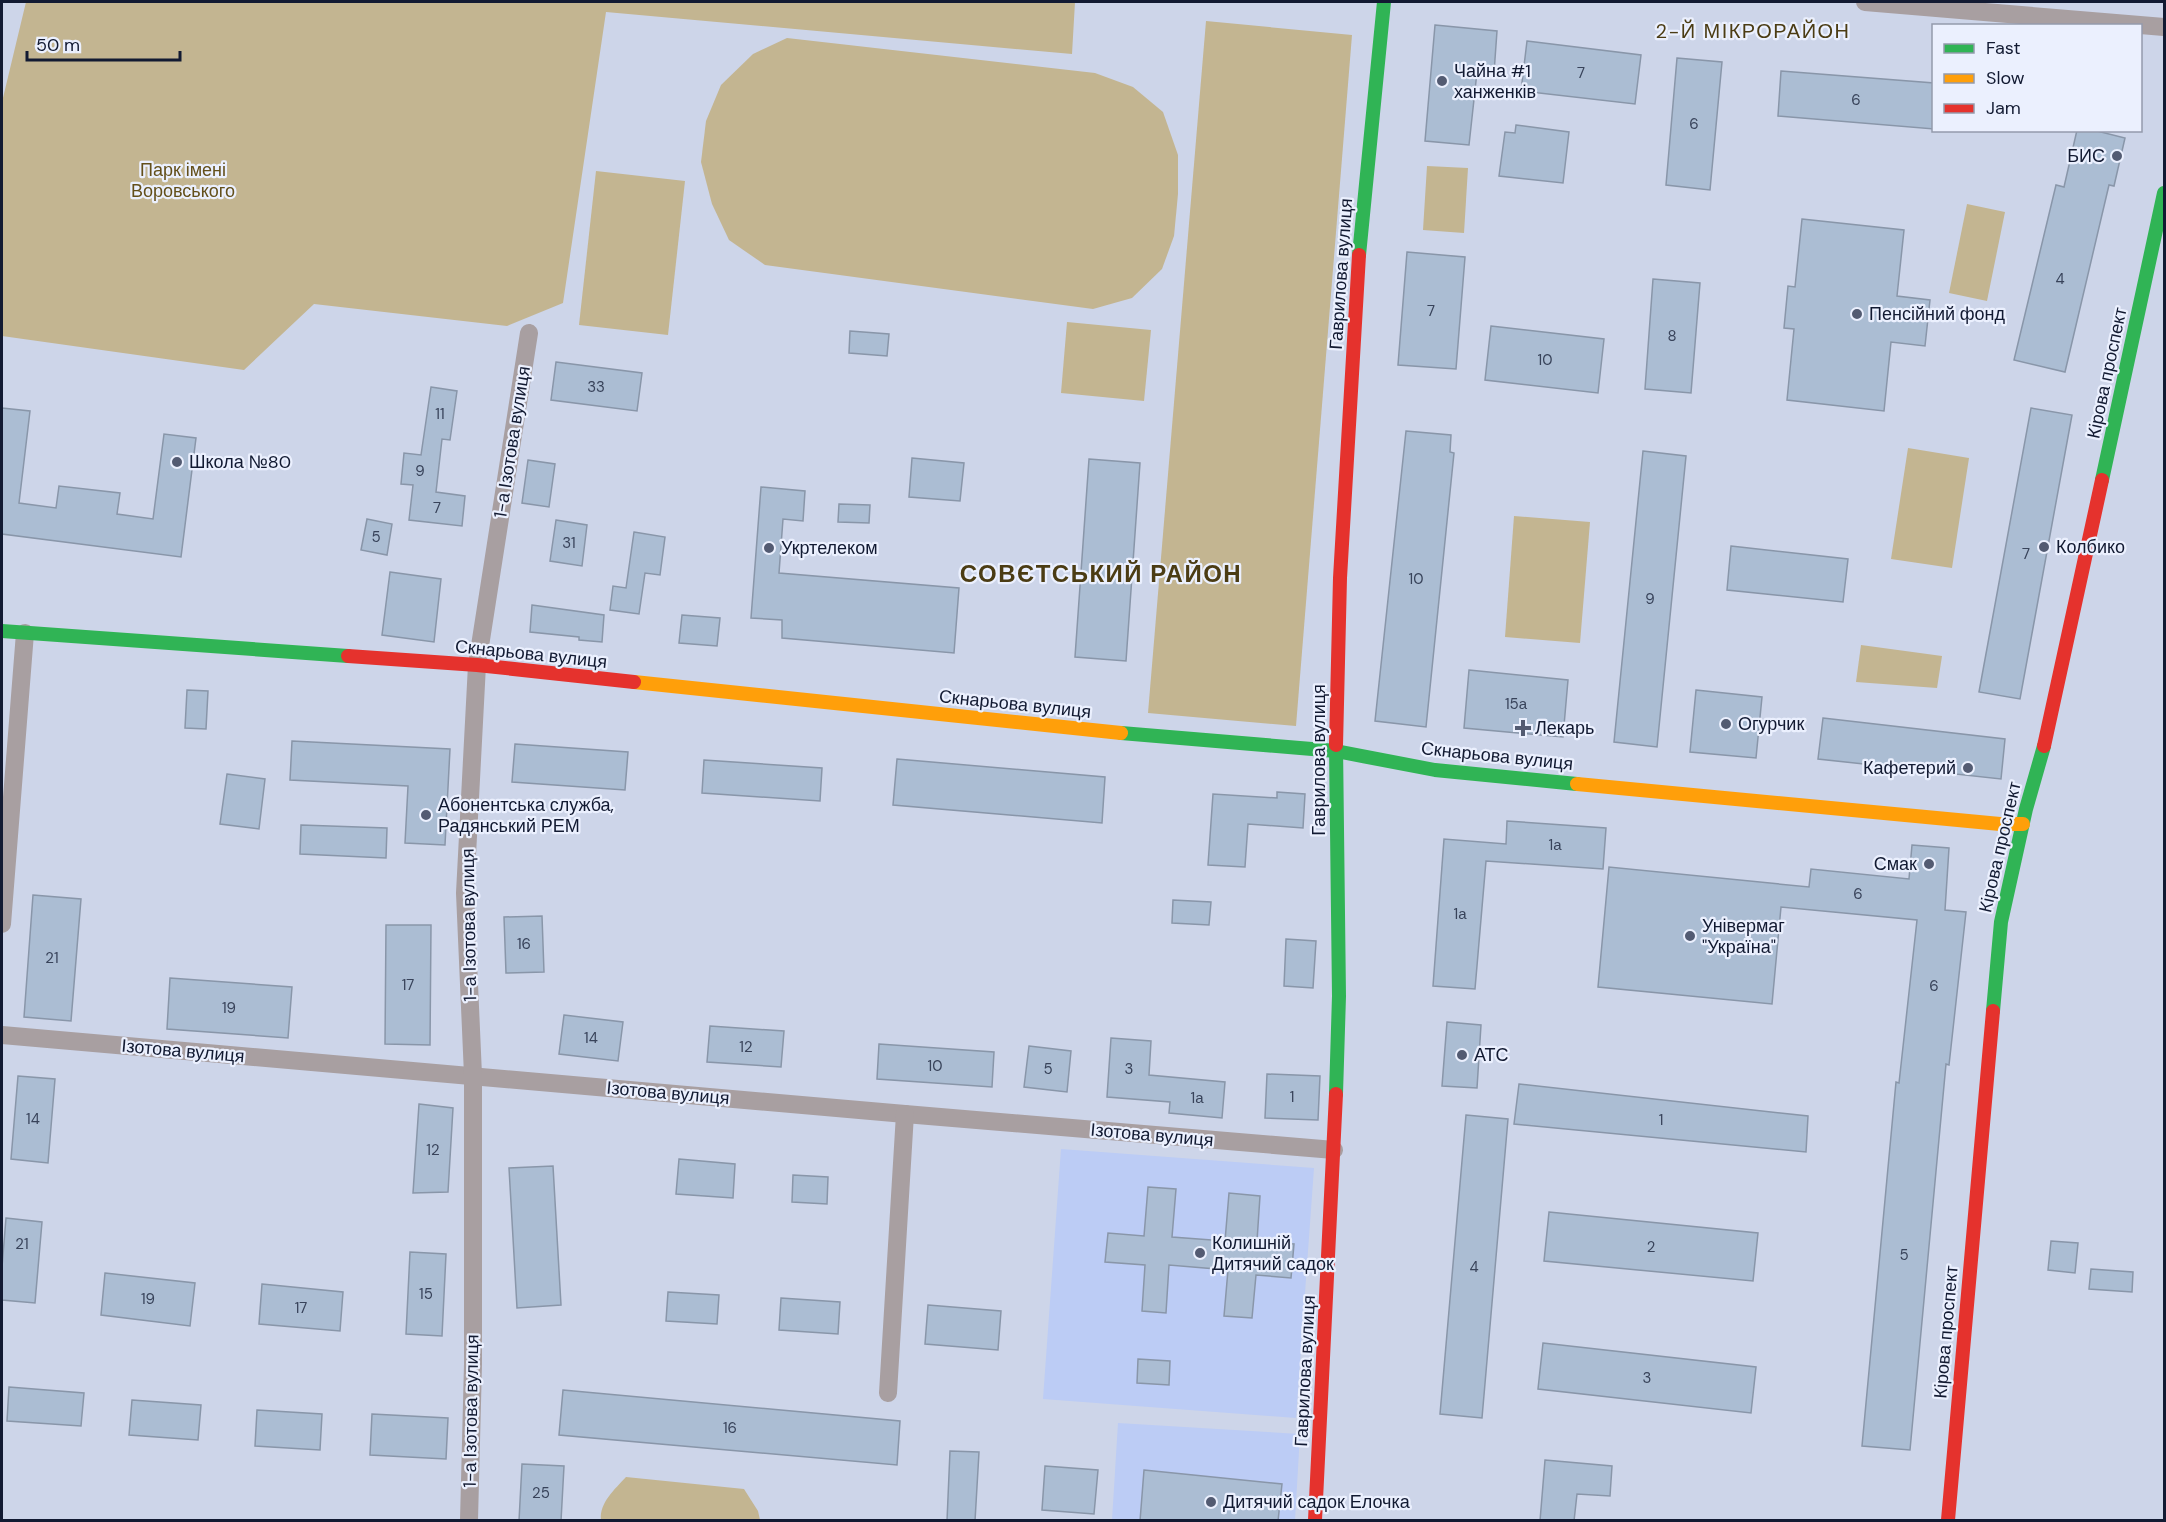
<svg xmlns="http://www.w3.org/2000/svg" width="2166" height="1522" font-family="'DM Sans',sans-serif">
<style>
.built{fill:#bcccf5}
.green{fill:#c3b591}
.building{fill:#abbdd3;stroke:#8996a9;stroke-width:1.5}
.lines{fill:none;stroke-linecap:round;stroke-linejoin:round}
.street{stroke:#a89fa1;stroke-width:18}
.fast{stroke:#30b455;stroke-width:14}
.slow{stroke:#ff9f0a;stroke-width:14}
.jam{stroke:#e5322d;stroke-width:14}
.poi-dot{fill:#535b72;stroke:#ebf0fe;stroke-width:2}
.labels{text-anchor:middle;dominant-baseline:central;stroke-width:4.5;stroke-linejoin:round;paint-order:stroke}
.number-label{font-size:15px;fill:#38435a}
.poi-label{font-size:18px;fill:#121a32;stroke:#ebf0fe;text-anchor:start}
.park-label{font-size:18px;fill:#634f1a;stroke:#ebf0fe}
.street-label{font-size:18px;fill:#121a32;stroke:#ebf0fe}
.neighbourhood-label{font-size:20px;letter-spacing:1.5px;fill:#4b3c14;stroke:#ebf0fe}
.district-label{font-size:24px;font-weight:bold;letter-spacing:1.5px;fill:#4b3c14;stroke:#ebf0fe}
</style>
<rect width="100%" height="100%" fill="#cdd5e9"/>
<g class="built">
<polygon points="1061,1149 1314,1168 1296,1418 1043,1399"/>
<polygon points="1118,1423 1300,1434 1295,1520 1112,1520"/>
</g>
<g class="green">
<polygon points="26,2 1075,2 1072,54 606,12 563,303 507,326 314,304 244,370 2,336 2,102"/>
<polygon points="1206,21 1352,35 1296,726 1148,713"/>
<polygon points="787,38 1095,73 1133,87 1163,112 1178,155 1178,194 1174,236 1162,269 1132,298 1093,309 765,265 729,240 712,204 701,162 706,121 721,85 753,54"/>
<polygon points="1427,166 1468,168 1464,233 1423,230"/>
<polygon points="596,171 685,181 668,335 579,325"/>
<polygon points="1967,204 2005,212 1987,301 1949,293"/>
<polygon points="1067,322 1151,330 1144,401 1061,393"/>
<polygon points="1908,448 1969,458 1952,568 1891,559"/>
<polygon points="1514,516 1590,522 1580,643 1505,637"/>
<polygon points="1861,645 1942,656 1937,688 1856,682"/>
<path d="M 626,1477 L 744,1489 L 758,1511 L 760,1520 L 601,1520 C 599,1503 615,1489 626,1477 Z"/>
</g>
<g class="building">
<polygon points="1435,25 1497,31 1494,73 1477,72 1469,145 1425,141"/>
<polygon points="1527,41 1641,55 1635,104 1521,91"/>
<polygon points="1677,58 1722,62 1710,190 1666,185"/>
<polygon points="1781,71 1934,83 1934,129 1778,116"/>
<polygon points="1516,125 1569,132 1563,183 1499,176 1505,132 1515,133"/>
<polygon points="2077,130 2093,130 2125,138 2114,186 2109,185 2065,372 2014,360 2056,185 2064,187"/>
<polygon points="1802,219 1904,230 1897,296 1930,300 1925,346 1891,342 1884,411 1787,400 1794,329 1784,328 1788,286 1795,287"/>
<polygon points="1407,252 1465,257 1456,369 1398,365"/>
<polygon points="1653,279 1700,283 1691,393 1645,389"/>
<polygon points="1491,326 1604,339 1598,393 1485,380"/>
<polygon points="850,331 889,334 887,356 849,353"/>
<polygon points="556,362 642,373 637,411 551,400"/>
<polygon points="431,387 457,391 450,440 442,439 436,492 465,496 462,526 409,520 413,485 401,484 404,453 421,455"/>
<polygon points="2,408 30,411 19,503 56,508 59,486 120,493 117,514 153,519 164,434 196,438 181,557 2,534"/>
<polygon points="2031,408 2072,415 2020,699 1979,692"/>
<polygon points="1406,431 1451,435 1450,452 1454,453 1426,727 1375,721"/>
<polygon points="1643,451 1686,456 1657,747 1614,742"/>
<polygon points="912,458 964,463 960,501 909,497"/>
<polygon points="1089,459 1140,463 1126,661 1075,657"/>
<polygon points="528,460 555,464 549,507 522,503"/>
<polygon points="761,487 805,491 803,521 783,519 779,573 959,588 954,653 782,638 782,620 751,618"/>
<polygon points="839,504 870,505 869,523 838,522"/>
<polygon points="367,519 392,524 387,555 361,550"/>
<polygon points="556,520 587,525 582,566 550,561"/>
<polygon points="634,532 665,537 660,575 645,573 639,614 610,610 613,586 626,588"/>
<polygon points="1731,546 1848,559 1843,602 1727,590"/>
<polygon points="390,572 441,579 434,642 382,635"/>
<polygon points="532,605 604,615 602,642 579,640 579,637 530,632"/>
<polygon points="682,615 720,618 717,646 679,643"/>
<polygon points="1469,670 1568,680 1563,737 1464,728"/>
<polygon points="187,690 208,691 206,729 185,728"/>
<polygon points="1696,690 1762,697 1756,758 1690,752"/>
<polygon points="1823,718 2005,739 2001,779 1818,759"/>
<polygon points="292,741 450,749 445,845 405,843 408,786 290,780"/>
<polygon points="515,744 628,752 625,790 512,782"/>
<polygon points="897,759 1105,777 1102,823 893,805"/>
<polygon points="704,760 822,768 820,801 702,793"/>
<polygon points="227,774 265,779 259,829 220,824"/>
<polygon points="1277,792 1305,794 1303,828 1248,824 1245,867 1208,865 1213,794 1277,798"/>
<polygon points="1507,821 1606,828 1603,869 1486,861 1475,989 1433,986 1444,839 1506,844"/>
<polygon points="301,825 387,828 386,858 300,854"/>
<polygon points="1912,845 1949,848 1945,910 1966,912 1949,1065 1946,1064 1910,1450 1862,1446 1896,1082 1899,1083 1917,920 1781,907 1772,1004 1598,987 1609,867 1809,887 1811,869 1909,879"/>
<polygon points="33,895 81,899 71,1021 24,1017"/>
<polygon points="1173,900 1211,902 1209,925 1172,923"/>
<polygon points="542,916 544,972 506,973 504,917"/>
<polygon points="386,925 431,925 430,1045 385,1044"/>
<polygon points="1286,939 1316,941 1313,988 1284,986"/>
<polygon points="170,978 292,987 288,1038 167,1029"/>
<polygon points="564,1015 623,1022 618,1061 559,1054"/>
<polygon points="1447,1022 1481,1025 1477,1088 1442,1086"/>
<polygon points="710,1026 784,1031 781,1067 707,1062"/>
<polygon points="1111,1038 1151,1041 1149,1075 1225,1082 1222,1118 1169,1113 1170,1102 1107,1097"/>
<polygon points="879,1044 994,1052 992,1087 877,1079"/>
<polygon points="1029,1046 1071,1051 1067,1092 1024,1087"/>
<polygon points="1267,1074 1320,1076 1318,1120 1265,1118"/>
<polygon points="18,1076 55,1079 48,1163 11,1159"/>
<polygon points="1519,1084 1808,1116 1806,1152 1514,1124"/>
<polygon points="419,1104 453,1108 448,1192 413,1193"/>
<polygon points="1466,1115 1508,1119 1482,1418 1440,1414"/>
<polygon points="679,1159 735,1164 733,1198 676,1194"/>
<polygon points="553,1166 561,1305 517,1308 509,1168"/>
<polygon points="793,1175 828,1177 827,1204 792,1202"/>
<polygon points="1148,1187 1176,1189 1172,1237 1225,1241 1229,1193 1260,1196 1257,1241 1294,1244 1291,1278 1256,1275 1252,1318 1224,1316 1228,1270 1169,1265 1166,1313 1142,1311 1145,1265 1105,1262 1108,1233 1144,1236"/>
<polygon points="1549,1212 1758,1233 1753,1281 1544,1261"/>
<polygon points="6,1218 42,1222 35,1303 2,1300 2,1267"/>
<polygon points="2051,1241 2078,1243 2075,1273 2048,1270"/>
<polygon points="410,1252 446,1254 442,1336 406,1334"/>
<polygon points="2091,1269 2133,1272 2132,1292 2089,1289"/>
<polygon points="105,1273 195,1283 190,1326 101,1315"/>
<polygon points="262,1284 343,1292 340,1331 259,1324"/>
<polygon points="668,1292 719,1295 717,1324 666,1321"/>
<polygon points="781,1298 840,1302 838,1334 779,1330"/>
<polygon points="928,1305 1001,1311 998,1350 925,1344"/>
<polygon points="1543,1343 1756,1367 1751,1413 1538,1389"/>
<polygon points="1138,1359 1170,1361 1169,1385 1137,1383"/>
<polygon points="9,1387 84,1393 81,1426 7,1421"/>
<polygon points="563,1390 900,1421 897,1465 559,1435"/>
<polygon points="132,1400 201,1405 198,1440 129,1435"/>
<polygon points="257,1410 322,1414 320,1450 255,1446"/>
<polygon points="372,1414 448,1418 446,1459 370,1455"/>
<polygon points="950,1451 979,1452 975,1521 947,1521"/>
<polygon points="1545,1460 1612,1466 1610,1496 1577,1494 1574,1521 1540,1521"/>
<polygon points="522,1464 564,1466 561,1521 519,1521"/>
<polygon points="1045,1466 1098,1470 1094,1514 1042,1510"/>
<polygon points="1144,1470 1282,1484 1278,1521 1140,1521"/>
</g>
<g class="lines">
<g class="street">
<polyline points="1865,2 2164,27"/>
<polyline points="2,924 25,633"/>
<polyline points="2,1035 905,1114 1334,1150"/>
<polyline points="888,1393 905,1114"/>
<polyline points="469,1520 473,1364 473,1075 465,893 477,665 529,333"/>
</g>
<g class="fast">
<polyline points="1359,255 1384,2"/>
<polyline points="2102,480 2164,193"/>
<polyline points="2,631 348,656"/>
<polyline points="1121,733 1336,751 1435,770 1577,784"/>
<polyline points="1993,1011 2001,922 2026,809 2044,746"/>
<polyline points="1336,1094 1339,996 1336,745"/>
</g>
<g class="slow">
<polyline points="634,682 1121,733"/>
<polyline points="1577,784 2000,824 2023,824"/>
</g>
<g class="jam">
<polyline points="348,656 477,665 634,682"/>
<polyline points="1336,745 1340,578 1359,255"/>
<polyline points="2044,746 2102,480"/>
<polyline points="1315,1520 1336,1094"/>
<polyline points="1948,1520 1993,1011"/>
</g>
</g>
<g class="poi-dot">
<circle cx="1442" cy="81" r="6"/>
<circle cx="2117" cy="156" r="6"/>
<circle cx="1857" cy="314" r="6"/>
<circle cx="177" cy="462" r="6"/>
<circle cx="2044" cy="547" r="6"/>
<circle cx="769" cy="548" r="6"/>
<circle cx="1726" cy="724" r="6"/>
<path d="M1520 719h6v6h6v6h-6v6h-6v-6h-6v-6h6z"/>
<circle cx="1968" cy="768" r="6"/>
<circle cx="426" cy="815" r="6"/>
<circle cx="1929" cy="864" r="6"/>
<circle cx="1690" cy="936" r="6"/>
<circle cx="1462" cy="1055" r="6"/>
<circle cx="1200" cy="1253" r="6"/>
<circle cx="1211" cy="1502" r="6"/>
</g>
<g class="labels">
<g class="number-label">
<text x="1581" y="73">7</text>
<text x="1856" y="100">6</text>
<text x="1694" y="124">6</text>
<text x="2060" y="279">4</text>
<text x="1431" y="311">7</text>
<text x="1672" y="336">8</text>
<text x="1545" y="360">10</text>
<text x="596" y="387">33</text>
<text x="440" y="414">11</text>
<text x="420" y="471">9</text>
<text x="437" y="508">7</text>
<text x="376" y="537">5</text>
<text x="569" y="543">31</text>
<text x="2026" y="554">7</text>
<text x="1416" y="579">10</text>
<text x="1650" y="599">9</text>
<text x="1516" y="704">15а</text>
<text x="1555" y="845">1а</text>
<text x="1858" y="894">6</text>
<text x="1460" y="914">1а</text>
<text x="524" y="944">16</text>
<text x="52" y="958">21</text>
<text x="408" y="985">17</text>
<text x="1934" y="986">6</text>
<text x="229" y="1008">19</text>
<text x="591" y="1038">14</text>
<text x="746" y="1047">12</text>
<text x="935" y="1066">10</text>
<text x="1048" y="1069">5</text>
<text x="1129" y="1069">3</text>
<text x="1292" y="1097">1</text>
<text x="1197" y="1098">1а</text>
<text x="33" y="1119">14</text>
<text x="1661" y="1120">1</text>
<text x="433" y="1150">12</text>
<text x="22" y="1244">21</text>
<text x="1651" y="1247">2</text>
<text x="1904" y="1255">5</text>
<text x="1474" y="1267">4</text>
<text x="426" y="1294">15</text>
<text x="148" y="1299">19</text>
<text x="301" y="1308">17</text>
<text x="1647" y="1378">3</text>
<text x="730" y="1428">16</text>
<text x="541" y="1493">25</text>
</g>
<g class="poi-label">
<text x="1454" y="71">Чайна #1<tspan x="1454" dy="21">ханженків</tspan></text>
<text x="2105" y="156" text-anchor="end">БИС</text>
<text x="1869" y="314">Пенсійний фонд</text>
<text x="189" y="462">Школа №80</text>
<text x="2056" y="547">Колбико</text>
<text x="781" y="548">Укртелеком</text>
<text x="1738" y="724">Огурчик</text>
<text x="1535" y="728">Лекарь</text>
<text x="1956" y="768" text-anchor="end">Кафетерий</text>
<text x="438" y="805">Абонентська служба,<tspan x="438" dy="21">Радянський РЕМ</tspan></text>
<text x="1917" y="864" text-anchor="end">Смак</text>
<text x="1702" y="926">Універмаг<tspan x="1702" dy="21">"Україна"</tspan></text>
<text x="1474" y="1055">АТС</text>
<text x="1212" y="1243">Колишній<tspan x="1212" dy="21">Дитячий садок</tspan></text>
<text x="1223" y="1502">Дитячий садок Елочка</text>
</g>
<g class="park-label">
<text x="183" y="170">Парк імені<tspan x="183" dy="21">Воровського</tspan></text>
</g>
<g class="street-label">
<text transform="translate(1341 274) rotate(-86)">Гаврилова вулиця</text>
<text transform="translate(2107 373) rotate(-78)">Кірова проспект</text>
<text transform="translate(512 442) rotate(-81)">1-а Ізотова вулиця</text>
<text transform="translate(531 654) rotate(6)">Скнарьова вулиця</text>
<text transform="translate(1015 704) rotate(6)">Скнарьова вулиця</text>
<text transform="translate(1497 756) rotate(6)">Скнарьова вулиця</text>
<text transform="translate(1319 760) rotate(-90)">Гаврилова вулиця</text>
<text transform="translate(2000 847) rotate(-77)">Кірова проспект</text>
<text transform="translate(469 925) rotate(-91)">1-а Ізотова вулиця</text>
<text transform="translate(183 1051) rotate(5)">Ізотова вулиця</text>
<text transform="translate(668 1093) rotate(5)">Ізотова вулиця</text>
<text transform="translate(1152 1135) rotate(5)">Ізотова вулиця</text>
<text transform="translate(1946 1332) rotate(-85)">Кірова проспект</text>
<text transform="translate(1305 1371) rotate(-87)">Гаврилова вулиця</text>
<text transform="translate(471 1411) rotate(-89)">1-а Ізотова вулиця</text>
</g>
<g class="neighbourhood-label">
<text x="1753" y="31">2-Й МІКРОРАЙОН</text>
</g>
<g class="district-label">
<text x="1101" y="573">СОВЄТСЬКИЙ РАЙОН</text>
</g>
</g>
<rect width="2166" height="1522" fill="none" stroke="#121a32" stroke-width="6"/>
<rect x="1932" y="24" width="210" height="108" fill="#ebf0fe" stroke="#949aac" stroke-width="1.5"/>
<rect x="1944" y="44" width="30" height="9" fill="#30b455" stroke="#949aac" stroke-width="1.5"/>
<text x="1986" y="54" font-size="18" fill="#121a32">Fast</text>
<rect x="1944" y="74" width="30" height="9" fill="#ff9f0a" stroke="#949aac" stroke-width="1.5"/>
<text x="1986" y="84" font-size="18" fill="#121a32">Slow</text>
<rect x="1944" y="104" width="30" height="9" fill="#e5322d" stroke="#949aac" stroke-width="1.5"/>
<text x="1986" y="114" font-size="18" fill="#121a32">Jam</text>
<path d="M27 51v9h153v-9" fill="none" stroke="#121a32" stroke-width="3"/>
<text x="36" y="51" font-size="18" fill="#121a32" stroke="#ebf0fe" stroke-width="4.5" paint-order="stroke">50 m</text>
</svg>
